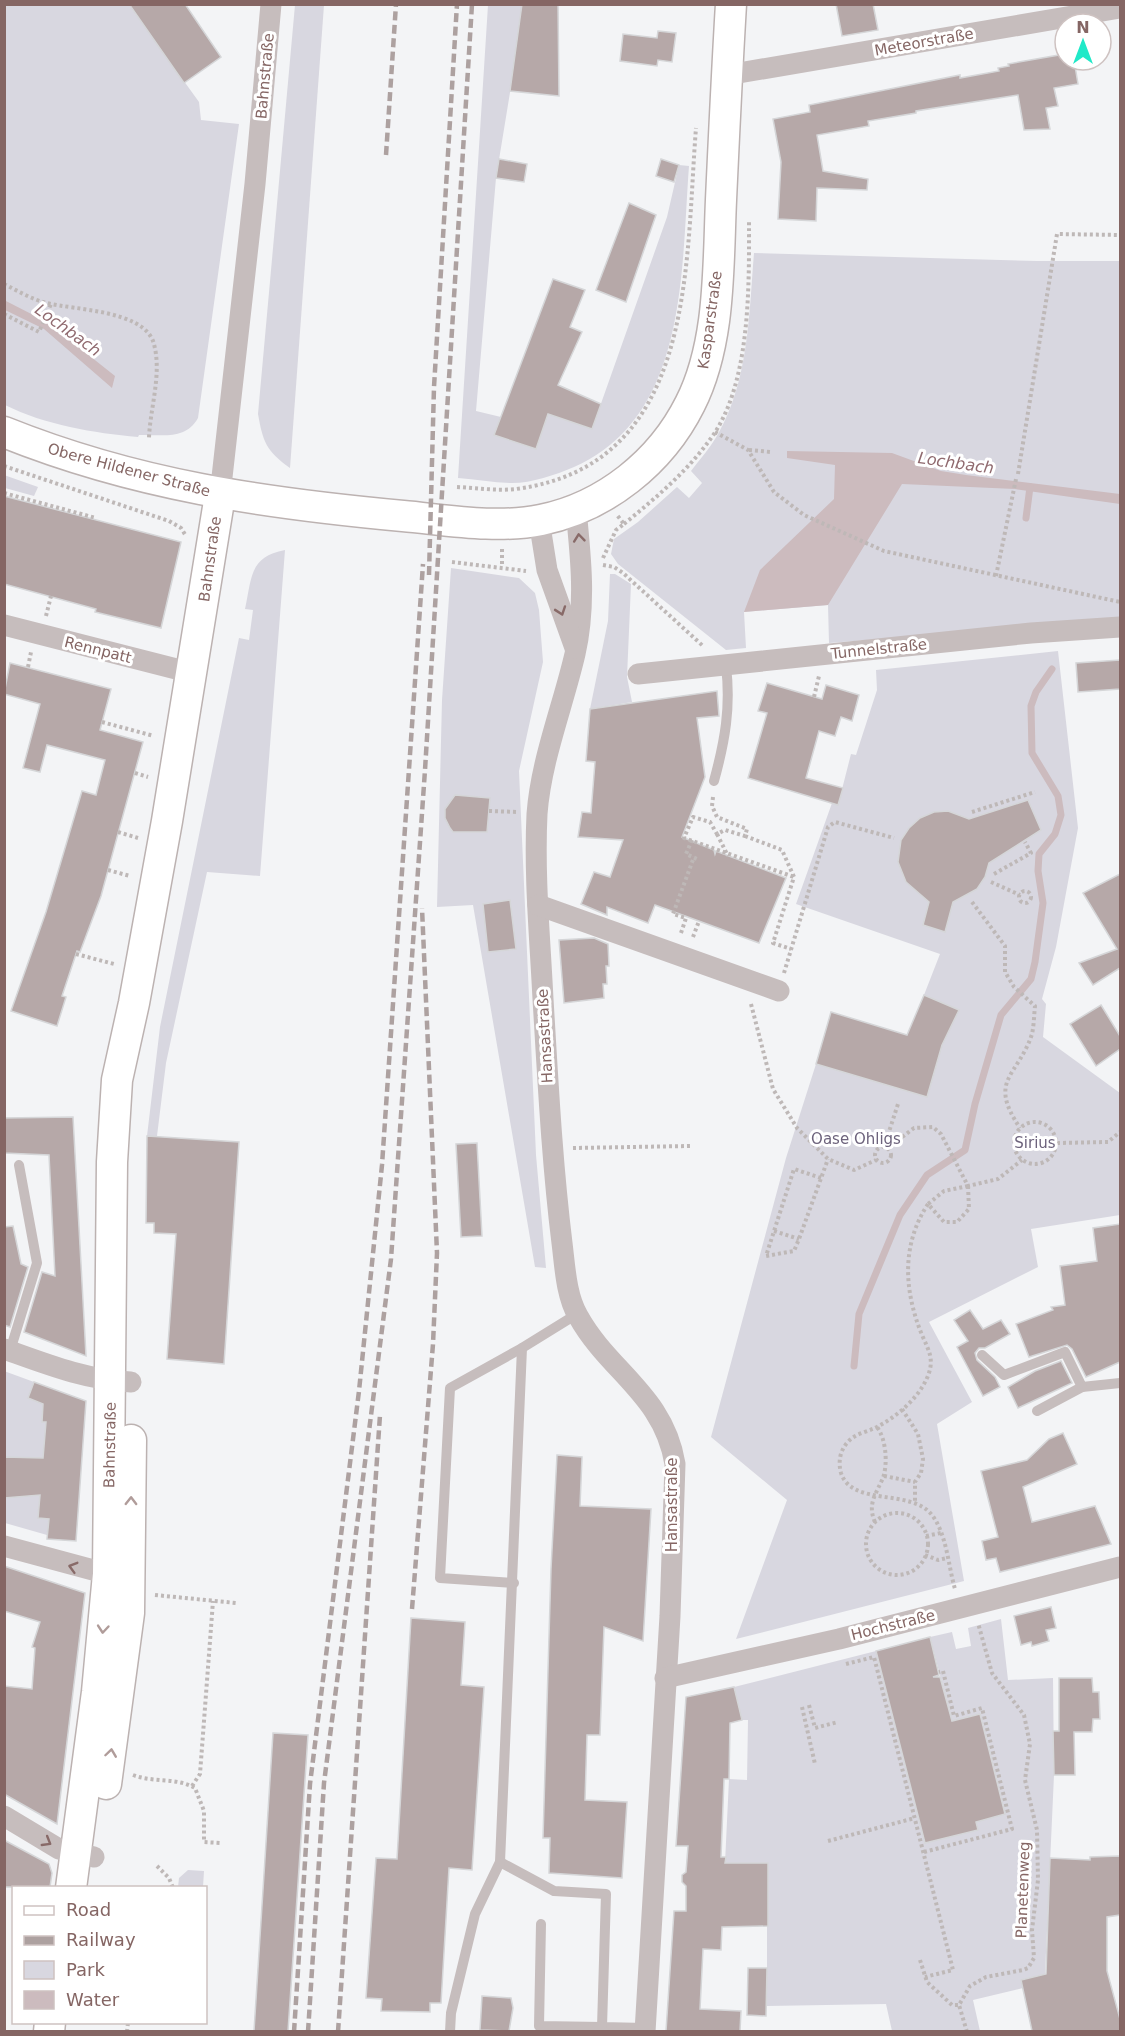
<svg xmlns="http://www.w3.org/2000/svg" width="1125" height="2036" font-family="'DejaVu Sans',sans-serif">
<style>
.green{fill:#d8d7e0}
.water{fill:#ccbbbe}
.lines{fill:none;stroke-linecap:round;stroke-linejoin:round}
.stream{stroke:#ccbbbe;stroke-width:7}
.building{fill:#b6a8a8;stroke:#d5d6d8;stroke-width:1.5}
.secondary-casing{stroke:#bcb2b1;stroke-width:33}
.path{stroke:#beb8b7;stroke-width:4;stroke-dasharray:3 3;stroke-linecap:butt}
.lane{stroke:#c6bdbd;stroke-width:10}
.street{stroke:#c6bdbd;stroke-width:21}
.secondary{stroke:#fff;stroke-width:30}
.rail{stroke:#ada1a0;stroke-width:4.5;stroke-dasharray:9 4.5;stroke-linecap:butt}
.oneway{stroke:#886a68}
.oneway2{stroke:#b09c9a}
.labels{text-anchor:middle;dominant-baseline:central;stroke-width:6;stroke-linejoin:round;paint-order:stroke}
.street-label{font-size:15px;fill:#856664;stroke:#fff}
.park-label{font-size:15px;fill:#6d637c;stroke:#fff}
.water-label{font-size:16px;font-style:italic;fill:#906a6f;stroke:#fff}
</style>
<rect width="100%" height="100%" fill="#f3f4f6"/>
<g class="green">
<path d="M 4,5 L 129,5 L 199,102 L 201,120 L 239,124 L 198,418 C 185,441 162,434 139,435 L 138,437 C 94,433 45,425 5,405 Z"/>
<path d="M 295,5 L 324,5 L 290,468 C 266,451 263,442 258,414 Z"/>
<path d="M 488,5 L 522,5 L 514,68 L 496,178 L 476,411 L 501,417 L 494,435 L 535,449 L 548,414 L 592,429 L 667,217 L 679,165 L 689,166 C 681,270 688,417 574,467 C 555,475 532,483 512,483 C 494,483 476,479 458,478 Z"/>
<path d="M 754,253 L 1037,261 L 1120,261 L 1120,620 L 829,643 L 828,605 L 744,612 L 746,648 L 726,650 L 618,564 L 611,554 L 614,539 L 638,522 L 677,487 L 689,498 L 702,483 L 691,471 C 700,459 711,447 718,434 C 749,380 749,313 754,253 Z"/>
<polygon points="4,475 38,487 34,496 5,488"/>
<path d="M 285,550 L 260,876 L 207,872 L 166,1063 L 157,1136 L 147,1136 L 160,1027 L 239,638 L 249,640 L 253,610 L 245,609 C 252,577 249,557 285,550 Z"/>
<polygon points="451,568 519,578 535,593 539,610 543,662 519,771 536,1155 546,1268 535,1267 473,905 437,907 442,700"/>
<polygon points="610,574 615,574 631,584 627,677 632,702 590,709 608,621"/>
<polygon points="1058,651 1078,828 1056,947 1042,999 1046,1004 1043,1037 1120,1093 1120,1215 1031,1229 1038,1267 929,1322 972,1402 937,1424 964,1581 736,1639 787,1500 711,1437 786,1158 816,1064 942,1045 958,1010 924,995 940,954 796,904 832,803 838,805 851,754 856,755 877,690 876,670"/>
<polygon points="4,1371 86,1401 76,1541 47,1539 47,1535 5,1523"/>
<polygon points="1001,1619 1008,1680 1053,1678 1054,1775 1045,1974 1022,1980 1023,1988 973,2000 980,2031 892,2031 886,2004 767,2006 767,1863 725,1863 729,1779 747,1780 748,1720 742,1720 734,1687 876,1651 925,1843 978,1830 976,1822 1005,1814 980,1714 952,1721 930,1637 952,1632 956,1649 971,1646 968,1628"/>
<polygon points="188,1870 204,1871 203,1887 178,1887 179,1878"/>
</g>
<g class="water">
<polygon points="4,300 47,322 115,376 112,388 44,329 5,310"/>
<polygon points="787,451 892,453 941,471 966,475 1120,494 1120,504 1015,489 902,484 828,605 744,612 760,570 834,499 835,465 787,458"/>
</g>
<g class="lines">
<g class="stream">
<polyline points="1026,518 1030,487"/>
<polyline points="854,1366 859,1314 900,1215 927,1175 965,1150 975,1104 1001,1015 1031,979 1035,962 1043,903 1038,871 1039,854 1055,834 1061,815 1058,796 1032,753 1031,706 1036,692 1052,669"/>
</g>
</g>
<g class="building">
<polygon points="129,4 185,4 221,57 184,83"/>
<polygon points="522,4 558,4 559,96 510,91"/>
<polygon points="836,4 873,4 878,30 842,36"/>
<polygon points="658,31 676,33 672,62 658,60 657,66 620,61 623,34 657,38"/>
<polygon points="1065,54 1065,60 1074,60 1078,84 1054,88 1058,106 1046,108 1050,129 1024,130 1018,95 916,111 916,113 868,121 869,126 817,135 823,171 868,179 867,190 817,188 816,221 778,219 781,162 773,119 810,112 809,105 960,75 960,78 999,71 998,68 1009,66 1008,64"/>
<polygon points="499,159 527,164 524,182 496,178"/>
<polygon points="661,159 679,165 674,182 656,176"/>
<polygon points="629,203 656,215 626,302 596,290"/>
<polygon points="553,279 585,290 570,327 582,332 558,385 601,404 592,429 548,414 536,449 494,435"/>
<polygon points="4,496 181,542 161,628 95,612 96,609 4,584"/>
<polygon points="1120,660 1120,689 1078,692 1076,663"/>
<polygon points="10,663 111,689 100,730 143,742 101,896 80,952 77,951 62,996 66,997 57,1026 11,1011 46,912 82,791 96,795 105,760 47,745 40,772 23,768 40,704 4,694"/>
<polygon points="767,683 822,699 826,685 859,695 852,721 841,717 835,736 819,731 806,778 843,788 838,805 748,778 767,713 758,711"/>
<polygon points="717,691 719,716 697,718 705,777 682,837 714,850 715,854 716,851 786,878 759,943 655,905 648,923 607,907 607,915 581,904 594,872 610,877 623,840 578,837 582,812 591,813 595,762 586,761 590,709"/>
<polygon points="455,795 490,798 487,832 453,832 450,828 445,818 445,809"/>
<polygon points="1028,800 1041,830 989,863 985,877 977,889 953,902 945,932 923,925 929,902 906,882 898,862 901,840 909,828 920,818 934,812 948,811 969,819"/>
<polygon points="1120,874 1120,968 1093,985 1079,963 1117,949 1083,893"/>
<polygon points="510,900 516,949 488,952 483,904"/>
<polygon points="594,938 608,944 609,966 606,966 607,984 603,984 604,998 564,1003 559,940"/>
<polygon points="924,995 959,1010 942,1045 927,1097 816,1064 831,1012 907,1035"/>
<polygon points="1101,1005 1120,1036 1120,1049 1096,1066 1070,1024"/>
<polygon points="73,1117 86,1356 24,1332 42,1272 55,1276 49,1155 4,1153 4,1118"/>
<polygon points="147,1136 239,1142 224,1364 167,1359 176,1234 154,1233 154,1223 146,1223"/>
<polygon points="477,1143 482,1236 461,1237 456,1144"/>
<polygon points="1120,1224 1120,1362 1086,1377 1072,1349 1067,1345 1029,1357 1016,1324 1053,1310 1051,1307 1065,1305 1060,1266 1097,1261 1093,1228"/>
<polygon points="13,1226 21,1264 28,1267 10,1327 4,1325 4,1227"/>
<polygon points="970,1310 983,1329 1001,1320 1010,1334 985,1348 979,1348 975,1353 977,1360 995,1377 1000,1387 983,1396 957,1347 968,1341 954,1320"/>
<polygon points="1061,1361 1072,1383 1018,1408 1008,1387 1035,1371"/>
<polygon points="34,1382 86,1401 76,1541 47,1539 49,1519 38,1518 40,1495 4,1498 4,1457 43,1458 46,1422 42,1422 43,1404 28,1398"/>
<polygon points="1063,1433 1077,1464 1023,1487 1032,1522 1095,1506 1111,1544 1000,1572 996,1558 986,1560 982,1541 998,1537 981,1471 1027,1460 1049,1439"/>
<polygon points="557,1455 582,1457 580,1506 651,1509 643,1641 604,1627 600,1735 587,1735 585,1800 627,1802 622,1878 549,1873 550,1838 543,1838 551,1569"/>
<polygon points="4,1566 85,1593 57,1824 4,1794 4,1686 32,1689 35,1648 32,1647 40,1622 4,1611"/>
<polygon points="1051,1607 1056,1628 1046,1630 1049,1641 1032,1646 1031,1642 1021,1645 1014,1616"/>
<polygon points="411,1618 465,1622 461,1685 484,1687 472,1870 449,1868 441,2003 430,2003 430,2012 381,2011 382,1999 366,1998 376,1858 397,1859"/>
<polygon points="930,1637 939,1675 933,1677 940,1677 952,1721 980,1714 1005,1814 976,1822 978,1830 925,1843 876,1651"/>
<polygon points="1059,1678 1092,1678 1093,1692 1099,1692 1100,1719 1093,1719 1092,1732 1074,1732 1075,1775 1054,1775 1053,1731 1059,1731"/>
<polygon points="734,1687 742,1720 730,1723 729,1779 724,1779 721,1857 726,1857 725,1863 768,1863 768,1926 722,1927 721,1950 703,1949 700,2009 741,2011 740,2031 666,2031 674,1911 686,1911 686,1886 682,1882 682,1875 686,1872 688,1846 676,1846 686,1697"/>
<polygon points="273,1733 308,1735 288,2031 254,2031"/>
<polygon points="4,1840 49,1864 52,1873 50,1887 4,1887"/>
<polygon points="1120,1856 1120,1915 1107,1917 1107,1971 1120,2019 1120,2031 1032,2031 1021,1980 1046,1974 1050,1858 1090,1860 1090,1857"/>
<polygon points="748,1968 767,1968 766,2016 747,2015"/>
<polygon points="482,1996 511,1998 513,2008 509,2031 480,2030"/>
</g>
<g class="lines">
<g class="secondary-casing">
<g id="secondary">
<path d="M 4,432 C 136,485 263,503 403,516 C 447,520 497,529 541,520 C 605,507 661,462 690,404 C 721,343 718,266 721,200 C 724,135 727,70 731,4"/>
<polyline points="106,1784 129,1613 131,1440"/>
<polyline points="71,1888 97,1692 108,1574 112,1162 117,1080 134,1003 167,821 220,495"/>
<polyline points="49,2032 50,2022"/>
</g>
</g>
<g class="path">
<path d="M 4,284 C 18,291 33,300 47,303 C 74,310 141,310 153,341 C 163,371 150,408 149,438"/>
<polyline points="4,314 39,332 51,304"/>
<polyline points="715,432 748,450 774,492 804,515 884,551 1120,602"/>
<polyline points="749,450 771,452"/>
<polyline points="4,466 169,521 181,528 186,536"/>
<polyline points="1018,474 1057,234 1120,235"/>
<path d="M 457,487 C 477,488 497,491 516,489 C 697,465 685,266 696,128"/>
<polyline points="4,493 96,518"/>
<path d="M 624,524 C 658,496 689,470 714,434 C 751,378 749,284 749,220"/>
<polyline points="502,549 502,566"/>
<polyline points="603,558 616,530 624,524 617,515"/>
<polyline points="452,562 526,571"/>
<polyline points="603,565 614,567 623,573 703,646"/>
<polyline points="996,576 1016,479"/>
<polyline points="46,616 51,596"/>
<polyline points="28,667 31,652"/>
<polyline points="814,697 819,676"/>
<polyline points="102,722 154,736"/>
<polyline points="135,773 148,777"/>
<polyline points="713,797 712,806 717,817 747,829 745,836 725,830 717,834 710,822 693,817 684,838 794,877"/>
<polyline points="489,811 518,812"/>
<polyline points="972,812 1035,792"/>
<polyline points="118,832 138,838"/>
<polyline points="717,834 728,856"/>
<polyline points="745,836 782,850 794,877 773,943 791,949"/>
<polyline points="692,840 686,854 697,859"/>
<polyline points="108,870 130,876"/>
<polyline points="994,874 1031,853 1025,842"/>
<polyline points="991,882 1020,895"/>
<circle cx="1025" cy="897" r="6"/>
<path d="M 972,902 L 1005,946 L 1005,972 L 1014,987 L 1035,1006 C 1034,1015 1034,1025 1032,1034 C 1018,1077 987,1079 1020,1128"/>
<polyline points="681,933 686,918 673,914 694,857"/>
<polyline points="693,937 699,921"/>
<polyline points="76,954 114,964"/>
<polyline points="784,973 828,827 835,822 894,838"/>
<polyline points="751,1004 773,1089 797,1128 828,1159 854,1170 876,1160"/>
<circle cx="1035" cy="1143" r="21"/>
<polyline points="1057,1143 1108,1142 1120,1132"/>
<circle cx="883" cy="1155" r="8"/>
<polyline points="884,1147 898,1104"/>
<polyline points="573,1148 690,1146"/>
<polyline points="888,1148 914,1128 933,1127 941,1134 968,1186 998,1179 1022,1160"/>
<polyline points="821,1178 794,1169 766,1256 794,1251 799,1239 828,1159"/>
<polygon points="968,1186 969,1209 957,1222 944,1222 928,1204 944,1191"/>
<path d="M 928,1204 C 901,1245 904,1291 922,1335 C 929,1351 935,1360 927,1378 C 918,1399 895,1418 875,1428 C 866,1432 854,1434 847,1443 C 840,1451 838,1462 841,1473 C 852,1507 911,1488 932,1515 C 947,1535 948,1565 955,1589"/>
<polyline points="774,1231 799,1239"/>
<polyline points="902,1409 918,1434 923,1459 921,1473 915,1482 915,1502"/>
<polyline points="884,1476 915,1482"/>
<circle cx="897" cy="1544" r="31"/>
<path d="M 875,1522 C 867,1504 876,1494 883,1478 C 888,1463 886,1439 877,1427"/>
<polyline points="926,1536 941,1533"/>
<polyline points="925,1555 938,1560 947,1558"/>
<polyline points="155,1595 236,1603 234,1603"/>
<polyline points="846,1664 874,1657 953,1970 925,1977"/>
<polyline points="809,1705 815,1728 838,1722"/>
<polyline points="802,1707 815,1764"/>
<path d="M 133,1775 C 154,1783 176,1777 195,1788 L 204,1811 L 204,1842 L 220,1843"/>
<polyline points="192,1786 200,1774 213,1601"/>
<polyline points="828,1841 915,1818"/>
<polyline points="924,1852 1012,1829 982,1708 954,1716 943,1671 939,1672"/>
<polyline points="157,1866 169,1878 173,1888"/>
<polyline points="920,1960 927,1982 952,2005 959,2005"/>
<polyline points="127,2032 128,2022"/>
<polyline points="967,2032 959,2005 970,1986 986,1977 1023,1970 1028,1968 1034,1958 1032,1930 1038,1880 1037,1830 1025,1780 1030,1744 1024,1715 992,1673 978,1623"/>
</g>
<g class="lane">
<path d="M 714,781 C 725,741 731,707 726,666"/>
<polyline points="10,1351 37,1263 19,1165"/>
<polyline points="982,1355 1004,1375 1065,1352 1082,1387 1120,1383"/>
<polyline points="1037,1411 1082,1387"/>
<polyline points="514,1583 440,1578 450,1388 522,1348"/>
<polyline points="500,1862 554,1891 606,1894 602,2027 645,2028"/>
<polyline points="541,1924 539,2026 602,2027"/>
<polyline points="450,2032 451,2013 475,1914 500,1862 522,1348 577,1314"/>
</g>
<g class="street">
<polyline points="727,75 1120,8"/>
<polyline points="220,495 255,184 271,4"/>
<path d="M 576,510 C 581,558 586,606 575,654 C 563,706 541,760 537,814 C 534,876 540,938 543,999 C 548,1081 552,1162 562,1243 C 565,1267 566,1295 578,1316 C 609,1372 664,1395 675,1464 L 670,1616 L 645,2032"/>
<polyline points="539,520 547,570 575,648"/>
<polyline points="4,625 192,673"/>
<polyline points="638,674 1031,633 1120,627"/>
<polyline points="538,905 779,991"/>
<path d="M 4,1349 C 46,1364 86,1380 131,1382"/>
<polyline points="4,1546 108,1574 114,1586"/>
<polyline points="665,1678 839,1639 1120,1567"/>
<polyline points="4,1816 59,1849 94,1857"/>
</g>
<use href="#secondary" class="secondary"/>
<g class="rail">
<polyline points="386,155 396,4"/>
<polyline points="429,575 434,387 457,4"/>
<polyline points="412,1609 433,1344 437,1253 422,908"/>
<polyline points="294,2032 310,1784 359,1391 382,1165 423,564"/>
<polyline points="308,2032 324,1783 391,1259 425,770 472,4"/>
<polyline points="338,2032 380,1415"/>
</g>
</g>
<defs><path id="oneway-chevron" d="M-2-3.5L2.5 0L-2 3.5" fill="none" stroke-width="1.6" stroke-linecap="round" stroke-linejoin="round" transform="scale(1.5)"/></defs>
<g class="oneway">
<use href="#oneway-chevron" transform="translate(579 538) rotate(-96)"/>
<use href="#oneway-chevron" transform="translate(561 611) rotate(71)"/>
<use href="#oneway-chevron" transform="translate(73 1567) rotate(-164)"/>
<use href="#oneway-chevron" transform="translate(47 1842) rotate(31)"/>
</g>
<g class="oneway2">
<use href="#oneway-chevron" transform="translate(131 1501) rotate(-89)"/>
<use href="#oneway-chevron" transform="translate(103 1629) rotate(95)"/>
<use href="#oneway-chevron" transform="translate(111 1753) rotate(-82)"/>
</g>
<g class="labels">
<g class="street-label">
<text transform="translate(924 42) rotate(-10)">Meteorstraße</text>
<text transform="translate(265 76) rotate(-85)">Bahnstraße</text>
<text transform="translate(710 320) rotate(-82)">Kasparstraße</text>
<text transform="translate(129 470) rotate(15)">Obere Hildener Straße</text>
<text transform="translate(210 559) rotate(-82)">Bahnstraße</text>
<text transform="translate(879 649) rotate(-6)">Tunnelstraße</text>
<text transform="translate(98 650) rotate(14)">Rennpatt</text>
<text transform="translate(545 1036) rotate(-93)">Hansastraße</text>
<text transform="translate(110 1445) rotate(-89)">Bahnstraße</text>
<text transform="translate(672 1505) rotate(-90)">Hansastraße</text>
<text transform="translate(893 1625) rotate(-14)">Hochstraße</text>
<text transform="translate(1023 1890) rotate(-88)">Planetenweg</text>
</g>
<g class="park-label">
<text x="856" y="1139">Oase Ohligs</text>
<text x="1035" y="1143">Sirius</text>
</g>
<g class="water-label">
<text transform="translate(68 330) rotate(36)">Lochbach</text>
<text transform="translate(956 463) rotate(8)">Lochbach</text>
</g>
</g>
<rect width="1125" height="2036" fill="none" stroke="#856664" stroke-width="12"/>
<rect x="12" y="1886" width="195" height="138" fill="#ffffff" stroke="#cec2c1" stroke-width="1.5"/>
<rect x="24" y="1906" width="30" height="9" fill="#ffffff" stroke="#cec2c1" stroke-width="1.5"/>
<text x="66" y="1916" font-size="18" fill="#856664">Road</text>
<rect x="24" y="1936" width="30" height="9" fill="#ada1a0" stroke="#cec2c1" stroke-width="1.5"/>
<text x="66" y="1946" font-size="18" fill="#856664">Railway</text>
<rect x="24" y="1961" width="30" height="18" fill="#d8d7e0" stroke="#cec2c1" stroke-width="1.5"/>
<text x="66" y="1976" font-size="18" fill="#856664">Park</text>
<rect x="24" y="1991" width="30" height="18" fill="#ccbbbe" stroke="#cec2c1" stroke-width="1.5"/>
<text x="66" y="2006" font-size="18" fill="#856664">Water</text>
<g transform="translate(1083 42)"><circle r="28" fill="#ffffff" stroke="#cec2c1" stroke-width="1.5"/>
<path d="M0-4.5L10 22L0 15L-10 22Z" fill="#20e9c8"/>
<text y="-9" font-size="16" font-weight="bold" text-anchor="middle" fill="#856664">N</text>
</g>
</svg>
